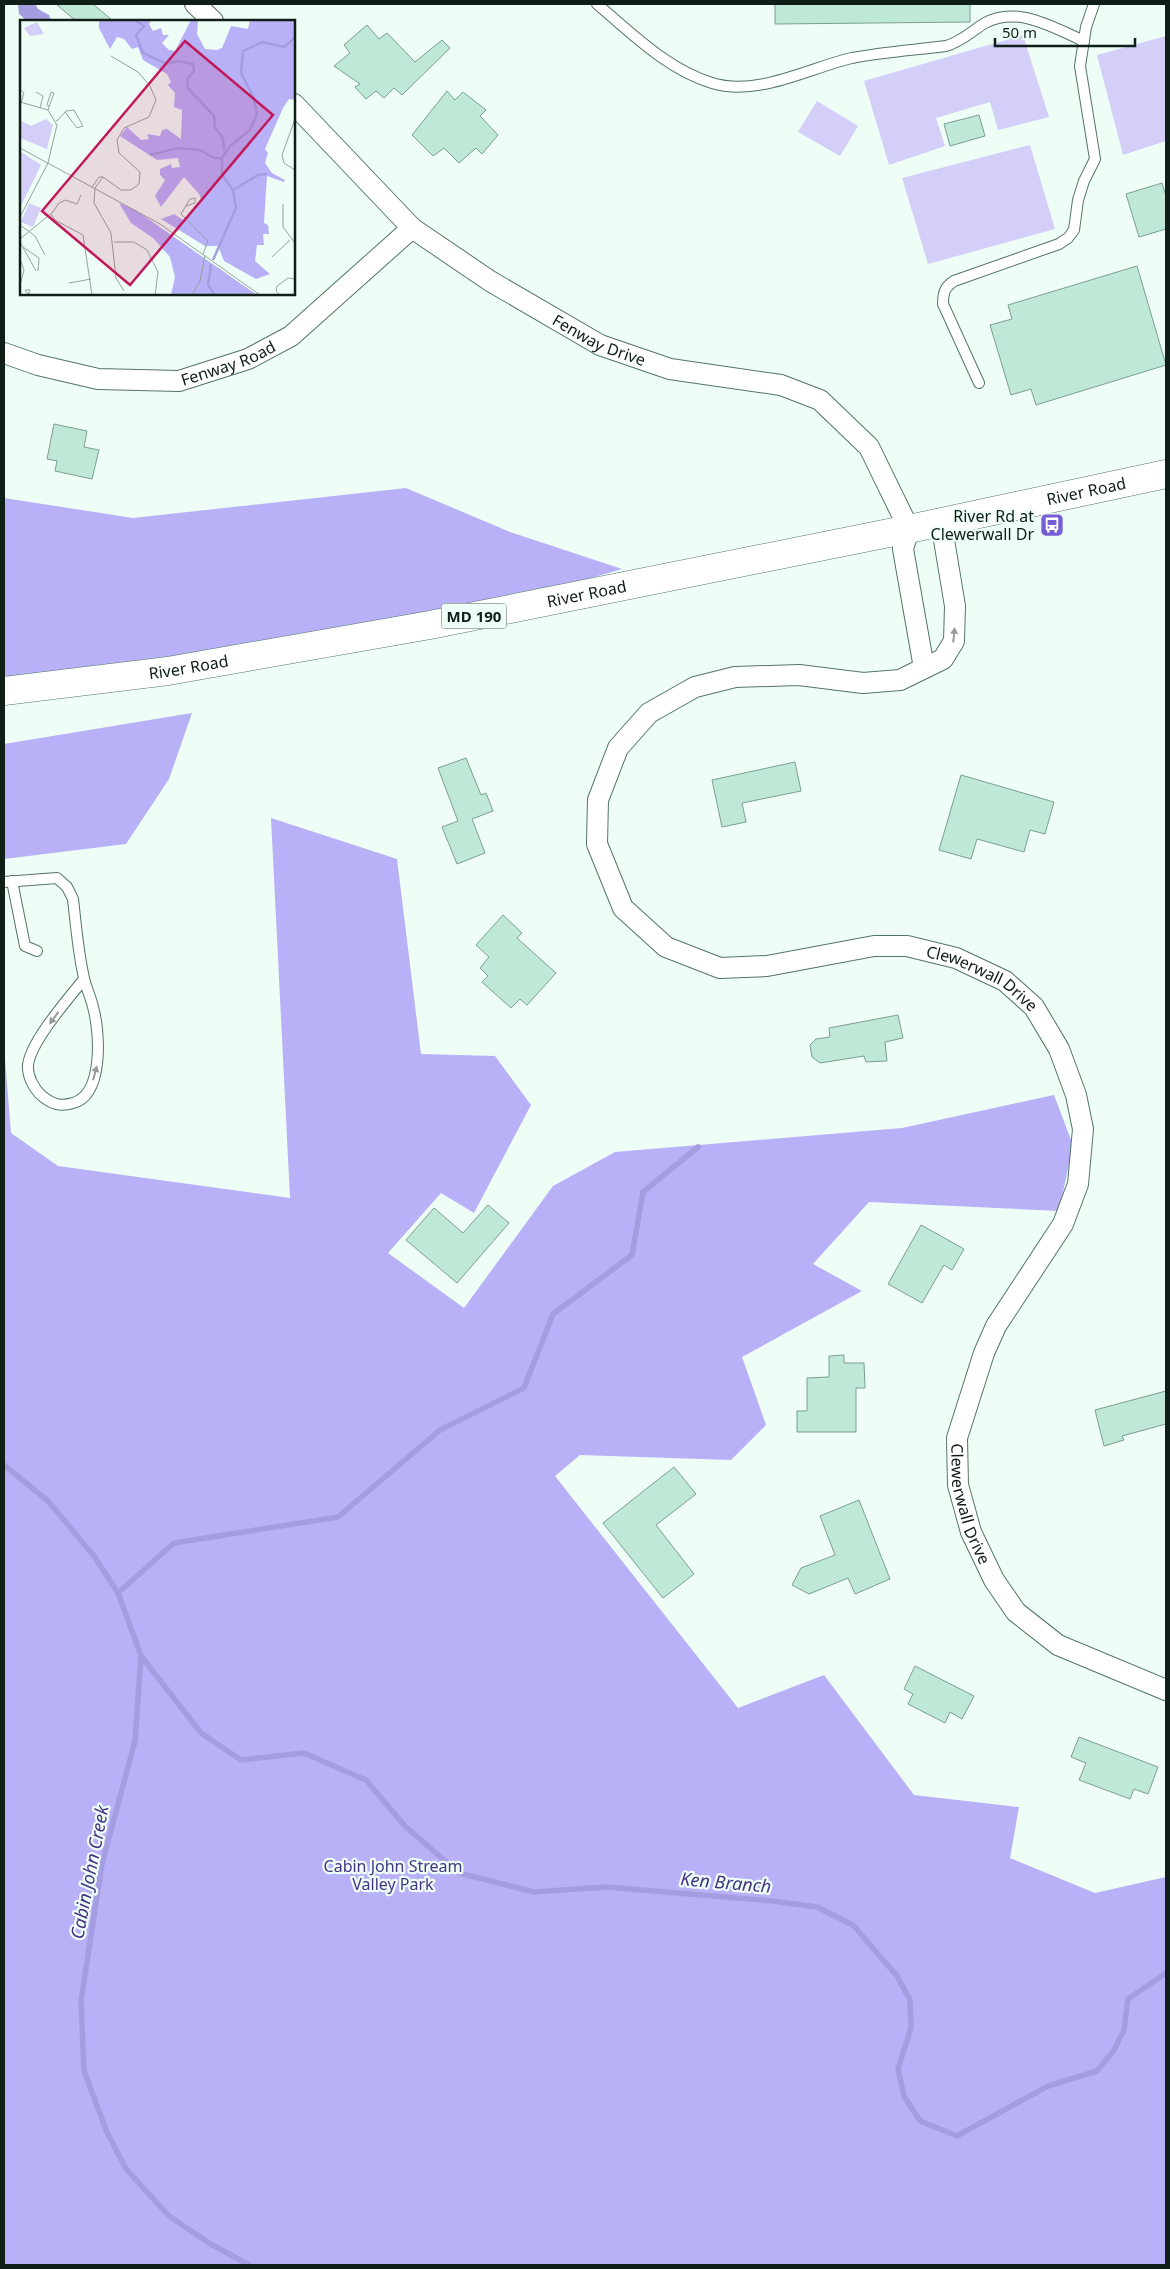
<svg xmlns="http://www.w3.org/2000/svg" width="1170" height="2269" font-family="'Noto Sans',sans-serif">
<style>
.green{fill:#d3cff9}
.forest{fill:#b8b1f7}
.water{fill:#a49de1}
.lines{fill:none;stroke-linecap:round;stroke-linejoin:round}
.stream{stroke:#a49de1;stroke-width:5.5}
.building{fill:#c0e8d6;stroke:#7ba08f}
.lane-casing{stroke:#527666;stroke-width:12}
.street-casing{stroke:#527666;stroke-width:22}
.primary-casing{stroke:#527666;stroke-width:29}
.lane{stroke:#fff;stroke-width:10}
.street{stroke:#fff;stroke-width:20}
.primary{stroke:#fff;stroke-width:28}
.oneway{fill:#939a97}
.labels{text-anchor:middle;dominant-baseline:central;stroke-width:4.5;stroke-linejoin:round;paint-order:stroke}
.shield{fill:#eefdf6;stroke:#53615b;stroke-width:1}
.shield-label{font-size:15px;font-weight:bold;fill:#101e18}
.street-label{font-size:16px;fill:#101e18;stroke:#eefdf6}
.poi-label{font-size:16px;fill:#101e18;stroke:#eefdf6;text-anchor:end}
.park-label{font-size:16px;fill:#463585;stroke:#eefdf6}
.water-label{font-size:18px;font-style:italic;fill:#453484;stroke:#eefdf6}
.inset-river{fill:none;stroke:#a49de1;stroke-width:2.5}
.inset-road{fill:none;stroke:#95a49d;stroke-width:1}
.view{fill:#c2185b;fill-opacity:0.15;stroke:#c2185b;stroke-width:2.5}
.inset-edge{fill:none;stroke:#101e18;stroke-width:2.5}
</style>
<rect width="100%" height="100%" fill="#eefdf6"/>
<g class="green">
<polygon points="1023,35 1049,117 998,130 990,102 936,118 945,146 889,165 864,81"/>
<polygon points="1166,36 1166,141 1123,155 1097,55"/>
<polygon points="817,101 858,126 840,156 798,132"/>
<polygon points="1030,145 1055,229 928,264 902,178"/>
</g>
<g class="forest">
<polygon points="406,488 510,532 622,569 430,625 4,691 4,498 133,518"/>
<polygon points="192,713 169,779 126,844 4,859 4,744"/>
<polygon points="271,818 397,859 421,1054 495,1056 531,1105 474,1213 441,1193 388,1253 464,1308 553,1186 615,1152 902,1128 1054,1095 1073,1145 1059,1211 869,1202 813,1264 862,1291 742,1357 766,1425 731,1460 580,1455 555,1476 738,1708 824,1675 914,1795 1019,1807 1010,1858 1095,1893 1166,1877 1166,2265 4,2265 4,1046 11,1133 58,1166 290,1198"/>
</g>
<polygon class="water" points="18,4 35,4 38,9 49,15 51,21 27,21 19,14"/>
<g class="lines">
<g class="stream">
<polyline points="4,1465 48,1501 94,1556 118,1593 141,1656 135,1741 102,1864 81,2001 84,2071 106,2130 126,2169 169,2216 209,2243 249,2265"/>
<polyline points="118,1593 174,1543 338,1517 440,1430 524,1388 553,1314 632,1255 643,1192 698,1147"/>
<polyline points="141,1656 201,1733 241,1760 304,1753 366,1780 405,1826 459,1873 534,1892 606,1887 772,1901 817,1907 853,1925 897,1976 910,2000 911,2028 898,2069 904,2096 920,2121 957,2136 1048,2086 1097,2071 1114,2050 1124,2030 1128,1999 1166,1973"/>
</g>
</g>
<g class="building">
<polygon points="56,4 93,4 113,21 76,21"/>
<polygon points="775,4 970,4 970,22 775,24"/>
<polygon points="367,25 379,39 387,33 415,62 442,40 450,48 402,95 394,88 384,98 376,91 366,99 355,87 360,84 334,66 350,53 344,45"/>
<polygon points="447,91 455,100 463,92 486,110 480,116 498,135 482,154 476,148 459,163 444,148 433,156 412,135"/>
<polygon points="979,115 985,136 950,146 944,124"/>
<polygon points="1162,183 1166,196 1166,229 1139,237 1126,194"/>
<polygon points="1137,266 1166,365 1036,405 1031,389 1011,395 990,325 1012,319 1008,305"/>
<polygon points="54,424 87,431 84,447 99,450 92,479 55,471 57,461 47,459"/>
<polygon points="466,758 481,795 486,793 493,811 472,819 485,853 457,864 442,827 458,821 438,768"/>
<polygon points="795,762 801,791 742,803 746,822 722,827 712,780"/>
<polygon points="961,775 1054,802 1045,834 1030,830 1024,852 977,839 971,859 939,850"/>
<polygon points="503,915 522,933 517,938 556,973 527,1005 520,999 511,1008 482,982 488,976 480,968 489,957 476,945"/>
<polygon points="898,1015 903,1038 885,1042 887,1061 866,1062 864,1056 820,1063 812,1057 810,1045 816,1039 830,1037 829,1028"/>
<polygon points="488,1205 509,1223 457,1283 406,1240 434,1208 463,1233"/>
<polygon points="921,1225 964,1249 952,1270 944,1265 922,1303 888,1284"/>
<polygon points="844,1355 844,1363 864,1363 865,1388 856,1388 856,1432 797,1432 797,1411 807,1411 807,1378 829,1377 829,1356"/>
<polygon points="1166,1391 1166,1424 1122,1436 1124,1440 1104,1446 1095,1410"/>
<polygon points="674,1467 696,1494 656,1525 694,1574 663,1598 603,1523"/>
<polygon points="859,1500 890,1579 855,1594 848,1578 809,1594 792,1585 801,1568 835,1555 820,1516"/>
<polygon points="915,1666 974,1696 962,1719 950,1712 945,1723 908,1704 913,1694 904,1689"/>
<polygon points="1079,1737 1158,1767 1148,1794 1134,1789 1130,1799 1079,1780 1086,1763 1071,1757"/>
</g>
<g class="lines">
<g class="lane-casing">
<g id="lane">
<path d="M 597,4 C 631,33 668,70 712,83 C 758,97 808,68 852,58 C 883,52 915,50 946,46 C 961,42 972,31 985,23 C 1018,5 1054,28 1084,41"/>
<path d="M 979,383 L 943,304 C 943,292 945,287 954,281 L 1059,244 L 1068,238 L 1074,230 L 1078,200 L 1084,181 L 1095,159 L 1080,66 L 1086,27 L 1094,4"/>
<polyline points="12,881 25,946 37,951"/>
<path d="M 4,882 L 57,878 L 67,887 L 73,899 C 76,925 78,952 84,978 C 86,988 91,997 93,1007 C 100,1032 104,1095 73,1103 C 60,1107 52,1104 42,1096 C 34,1089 27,1076 28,1065 C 31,1041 68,999 84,979"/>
</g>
</g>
<g class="street-casing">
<g id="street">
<polyline points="195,4 213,21"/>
<path id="s1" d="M 294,104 L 412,228 L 490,281 L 600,345 L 670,369 L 781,385 L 820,400 L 869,447 L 909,529 L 903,549 L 924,668"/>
<path id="s2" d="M 4,353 L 38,365 L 98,379 L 179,381 L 248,359 L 291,336 L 412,228"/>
<path id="s3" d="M 941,522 L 955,606 L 954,641 L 943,659 L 900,680 L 863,683 L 799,675 L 735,677 L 695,687 L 649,713 L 618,748 L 598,800 L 597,844 L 623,908 L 666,947 L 720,968 L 767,966 L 874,946 L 907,946 L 956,958 L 1005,981 L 1034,1007 L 1059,1049 L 1076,1095 L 1083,1129 L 1078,1184 L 1063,1224 L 996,1326 L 984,1353 L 957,1438 L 958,1485 L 971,1532 L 994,1580 L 1016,1612 L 1058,1645 L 1166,1690"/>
</g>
</g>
<g class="primary-casing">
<g id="primary">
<path id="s4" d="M 4,691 L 168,671 L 430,625 L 909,529 L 1166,474"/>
</g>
</g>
<use href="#lane" class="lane"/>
<use href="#street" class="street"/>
<use href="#primary" class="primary"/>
</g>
<defs><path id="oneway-solid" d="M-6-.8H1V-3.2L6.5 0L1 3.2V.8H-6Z" transform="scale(1.25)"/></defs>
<g class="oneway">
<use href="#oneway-solid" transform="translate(954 635) rotate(-84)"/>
<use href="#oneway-solid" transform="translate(54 1018) rotate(126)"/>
<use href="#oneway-solid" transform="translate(95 1073) rotate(-75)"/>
</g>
<defs>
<g id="bus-square" transform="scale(1.25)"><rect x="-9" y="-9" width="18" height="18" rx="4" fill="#765dd7" stroke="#eefdf6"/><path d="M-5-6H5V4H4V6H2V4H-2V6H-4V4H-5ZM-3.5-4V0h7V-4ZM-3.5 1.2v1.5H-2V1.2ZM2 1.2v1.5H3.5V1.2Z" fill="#fff"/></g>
</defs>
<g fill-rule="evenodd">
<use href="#bus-square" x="1052" y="525"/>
</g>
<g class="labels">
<rect class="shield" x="441.5" y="603.5" width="65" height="25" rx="4"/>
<g class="shield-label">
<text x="474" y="616">MD 190</text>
</g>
<g class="street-label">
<text stroke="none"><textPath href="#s1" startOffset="390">Fenway Drive</textPath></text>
<text stroke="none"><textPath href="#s2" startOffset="231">Fenway Road</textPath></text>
<text stroke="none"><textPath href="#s4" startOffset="1101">River Road</textPath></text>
<text stroke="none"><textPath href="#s4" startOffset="591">River Road</textPath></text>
<text stroke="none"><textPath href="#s4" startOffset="186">River Road</textPath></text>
<text stroke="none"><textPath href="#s3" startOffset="1052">Clewerwall Drive</textPath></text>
<text stroke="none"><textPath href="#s3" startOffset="1652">Clewerwall Drive</textPath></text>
</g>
<g class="poi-label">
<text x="1034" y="516">River Rd at<tspan x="1034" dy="18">Clewerwall Dr</tspan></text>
</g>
<g class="park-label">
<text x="393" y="1866">Cabin John Stream<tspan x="393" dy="18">Valley Park</tspan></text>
</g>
<g class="water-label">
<text transform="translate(89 1872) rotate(-79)">Cabin John Creek</text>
<text transform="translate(726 1882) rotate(5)">Ken Branch</text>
</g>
</g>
<g transform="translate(20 20)">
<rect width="275" height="275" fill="#eefdf6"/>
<path d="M 17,2 L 24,14 L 10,16 L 4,8 ZM 26,99 L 33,105 L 27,129 L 0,118 L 0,100 L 11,106 ZM 0,131 L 21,145 L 0,188 ZM 9,183 L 21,188 L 13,207 L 1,202 Z" fill="#d3cff9"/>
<path d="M 79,0 L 131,0 L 129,4 L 133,11 L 141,8 L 143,15 L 149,15 L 142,23 L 149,30 L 155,31 L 171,0 L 178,1 L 177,14 L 185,29 L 197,30 L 202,28 L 211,6 L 228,9 L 230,0 L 275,0 L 275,18 L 267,24 L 275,21 L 275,80 L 269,79 L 263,88 L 245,129 L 248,133 L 245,143 L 252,153 L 265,160 L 264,162 L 247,156 L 244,203 L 248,205 L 249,214 L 243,214 L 244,225 L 237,225 L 235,241 L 250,254 L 236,259 L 204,241 L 198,226 L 185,226 L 141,199 L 154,194 L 165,201 L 181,179 L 179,174 L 164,157 L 141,187 L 135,176 L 145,160 L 140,155 L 140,149 L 151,144 L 152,148 L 160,147 L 158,138 L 137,140 L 100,116 L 107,107 L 121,120 L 129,119 L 127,114 L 140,116 L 142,110 L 147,109 L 161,119 L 162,90 L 154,87 L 155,73 L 148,65 L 151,62 L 147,54 L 123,40 L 118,27 L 112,29 L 104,19 L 97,17 L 90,29 L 79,8 ZM 99,183 L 117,191 L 237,275 L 151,275 L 155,257 L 150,237 L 133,218 L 111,203 Z" fill="#b8b1f7"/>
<path class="inset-river" d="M 114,0 L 124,6 L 116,15 L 123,33 L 147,44 L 158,41 L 173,44 L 174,51 L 168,58 L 167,67 L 194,96 L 195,108 L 203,118 L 204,131M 130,135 L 158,128 L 180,130 L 194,138 L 202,138M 213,170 L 238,155 L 247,154M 193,240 L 216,188 L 213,170 L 202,155 L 202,138 L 210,126 L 230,110 L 237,94 L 233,76 L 221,53 L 223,31 L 242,22 L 264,27 L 275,18M 191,244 L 188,265 L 195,275"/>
<path class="inset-road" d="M 0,69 L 4,73 L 1,83M 16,72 L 23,76 L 20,88M 0,82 L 28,90 L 37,105 L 28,143 L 0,197M 28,90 L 34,73 L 31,72 L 27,85 L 30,86M 275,99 L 262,135 L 264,143 L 275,150M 36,101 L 38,100 L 45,92 L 46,91 L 54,90 L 63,106 L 57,108 L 45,92M 0,128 L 140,204 L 240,275M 83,157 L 101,170 L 111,170 L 119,164 L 120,152 L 99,133 L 97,120 L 104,108 L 129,97 L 136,80 L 130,66 L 118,52 L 91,36M 83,157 L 75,168 L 74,183 L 91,213 L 96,258 L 104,271M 72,167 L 79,157 L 83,157M 263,184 L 263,207 L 275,223M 166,186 L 175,183 L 175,178 L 170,179 L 161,194 L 188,221 L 183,234M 31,194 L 35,200 L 63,215 L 72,275M 0,205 L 15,216 L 25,235M 0,219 L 33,192 L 38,184 L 45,180 L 57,184 L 61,175M 0,222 L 16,251M 94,222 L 114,222 L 127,230 L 138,252 L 135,275M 3,227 L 19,238 L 18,251M 252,237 L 270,220M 0,239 L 4,250 L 0,265M 49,263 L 71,259M 8,274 L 5,270 L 10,270 L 8,275M 172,275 L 180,261 L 185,236M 260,275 L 256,271 L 257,266 L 268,258 L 275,259"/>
<path class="view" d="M 165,21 L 253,95 L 110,265 L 22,191 Z"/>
<rect width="275" height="275" class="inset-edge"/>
</g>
<rect width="1170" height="2269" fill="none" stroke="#101e18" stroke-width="10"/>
<path d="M995 38v8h140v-8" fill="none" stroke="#101e18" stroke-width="2.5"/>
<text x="1002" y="38" font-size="15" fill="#101e18" stroke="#eefdf6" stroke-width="4" paint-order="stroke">50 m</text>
</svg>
